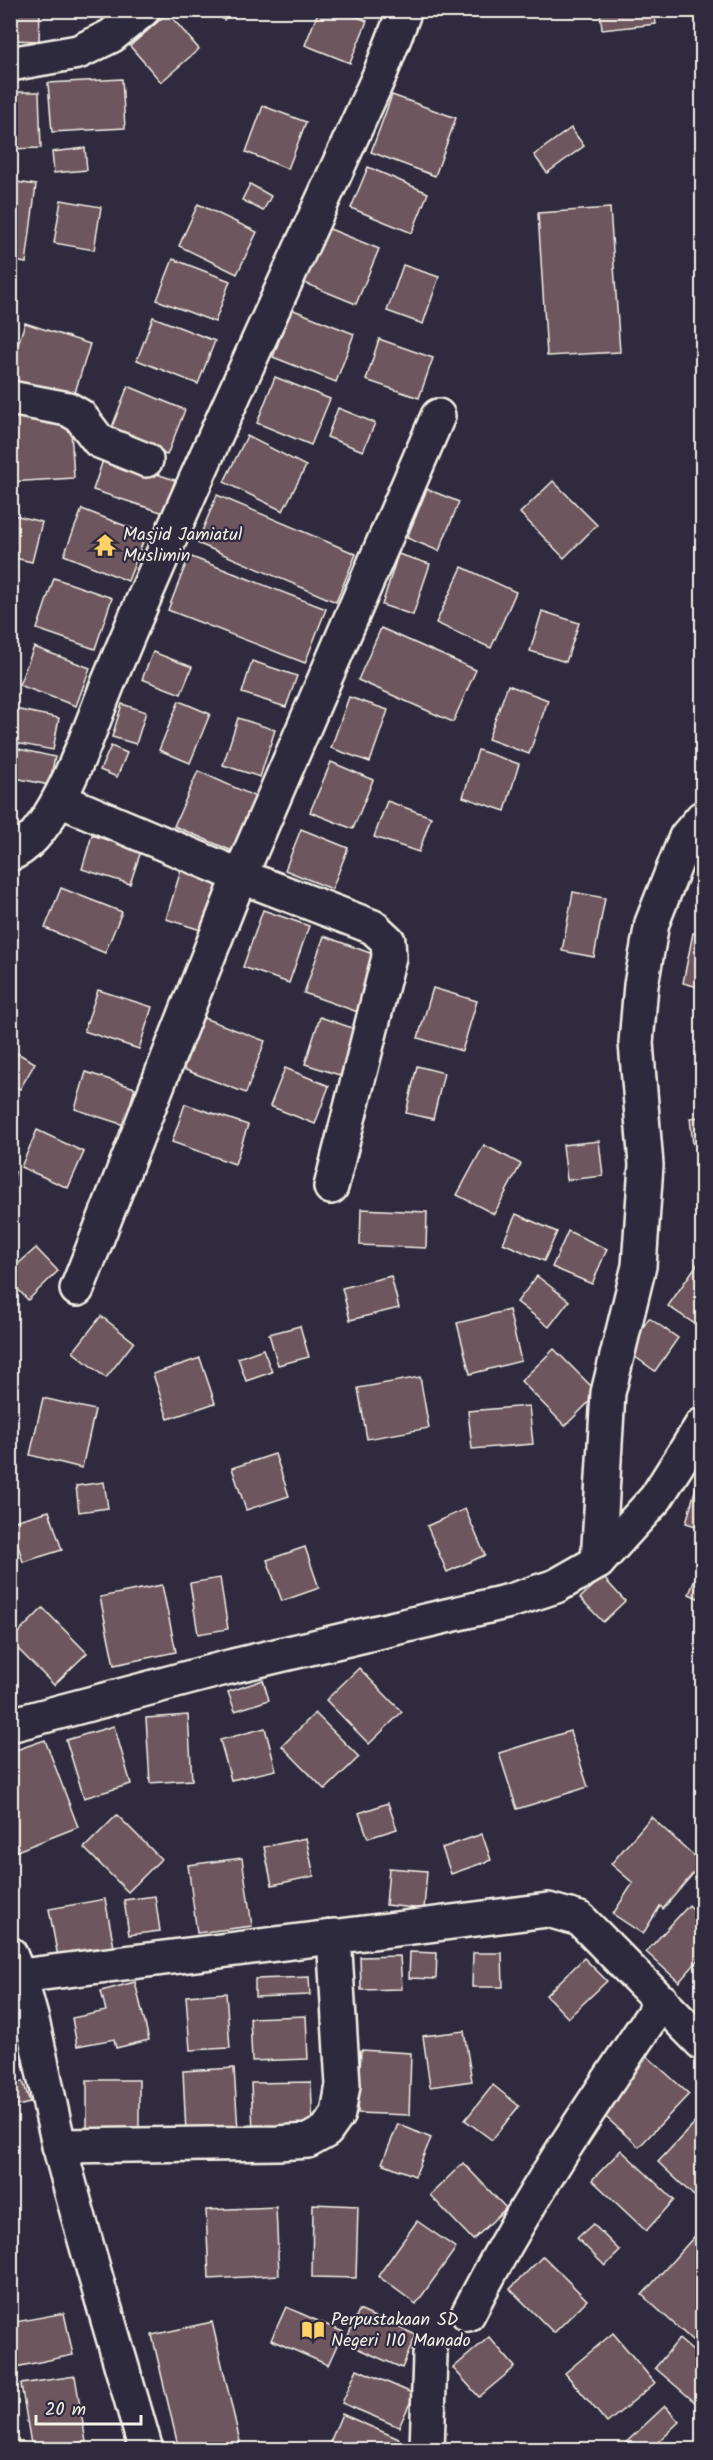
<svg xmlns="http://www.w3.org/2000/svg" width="713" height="2460" font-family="Kalam,sans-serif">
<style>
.building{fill:#6e565f;stroke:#f4f1e8;stroke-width:1.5}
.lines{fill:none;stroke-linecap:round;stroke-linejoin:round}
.minor-casing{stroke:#f4f1e8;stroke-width:38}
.minor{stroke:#2f2a3d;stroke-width:33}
.labels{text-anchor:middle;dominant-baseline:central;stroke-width:4.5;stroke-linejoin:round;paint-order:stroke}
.poi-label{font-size:18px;fill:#f4f1e8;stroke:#2f2a3d;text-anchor:start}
</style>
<rect width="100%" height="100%" fill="#2f2a3d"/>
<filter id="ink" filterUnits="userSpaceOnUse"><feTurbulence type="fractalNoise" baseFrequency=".0167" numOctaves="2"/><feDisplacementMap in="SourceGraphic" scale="12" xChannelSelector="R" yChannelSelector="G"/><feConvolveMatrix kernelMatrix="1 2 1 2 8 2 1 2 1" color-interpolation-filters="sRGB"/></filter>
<g filter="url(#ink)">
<g class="building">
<polygon points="10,10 40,10 39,41 10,40"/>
<polygon points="210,10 231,10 224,20"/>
<polygon points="319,10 341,10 367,21 350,63 305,45"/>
<polygon points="600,10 654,10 656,24 602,30"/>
<polygon points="168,13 199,49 161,82 130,46"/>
<polygon points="122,79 125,128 52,132 48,83"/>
<polygon points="10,92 39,92 41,148 10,149"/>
<polygon points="392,95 456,118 435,176 371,152"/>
<polygon points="263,106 306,122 288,169 246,152"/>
<polygon points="571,128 584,146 547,173 534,155"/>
<polygon points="85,148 87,170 54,173 52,152"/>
<polygon points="368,167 428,193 412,233 351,208"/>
<polygon points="10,181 36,185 26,263 10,260"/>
<polygon points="250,184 271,196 263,211 242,200"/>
<polygon points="61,200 101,207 94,250 54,243"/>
<polygon points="198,204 257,232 237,274 179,246"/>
<polygon points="610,208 620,352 547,356 538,213"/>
<polygon points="325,227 379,249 356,304 302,282"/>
<polygon points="173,259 230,281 215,322 157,300"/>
<polygon points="403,265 439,277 423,324 387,311"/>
<polygon points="291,309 354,334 336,382 273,357"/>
<polygon points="153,317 215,341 198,384 137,360"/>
<polygon points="25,323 90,344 73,399 10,379 10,369"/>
<polygon points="379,339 433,358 419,398 366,380"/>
<polygon points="275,377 330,399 311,445 257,423"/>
<polygon points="128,386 185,410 167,455 110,432"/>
<polygon points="338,408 375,423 363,451 327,437"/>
<polygon points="70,414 74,478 10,482 10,417"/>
<polygon points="247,436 306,466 283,511 224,482"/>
<polygon points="104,457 175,480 164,513 93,490"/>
<polygon points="553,481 597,525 564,558 520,513"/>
<polygon points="427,489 459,502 439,551 407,538"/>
<polygon points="217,495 356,554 336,602 197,543"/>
<polygon points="82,509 146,534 128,581 64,555"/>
<polygon points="10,514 42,522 32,562 10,557"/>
<polygon points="398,554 430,564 413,615 382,605"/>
<polygon points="189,556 326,609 305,663 168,610"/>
<polygon points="462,567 516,592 491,648 436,623"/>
<polygon points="54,578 112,598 95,649 37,629"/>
<polygon points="542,611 579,623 566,662 530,651"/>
<polygon points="381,628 476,670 453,722 358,680"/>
<polygon points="34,647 90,668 76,706 19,685"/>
<polygon points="153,652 192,667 181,694 142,679"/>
<polygon points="252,661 297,676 286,707 242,693"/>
<polygon points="508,685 548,700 529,754 488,739"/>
<polygon points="349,697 388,710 370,762 331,748"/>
<polygon points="179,701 210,714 190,763 159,750"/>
<polygon points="122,704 146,712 136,744 112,737"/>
<polygon points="10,708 59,718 53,750 10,742"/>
<polygon points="238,718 275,730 260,777 223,765"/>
<polygon points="111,746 127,753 117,777 100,770"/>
<polygon points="10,747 55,757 49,785 10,777"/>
<polygon points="478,750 519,764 505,811 463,797"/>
<polygon points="331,762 373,780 353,829 310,812"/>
<polygon points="198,771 267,802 244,856 174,826"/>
<polygon points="387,801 431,817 419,852 374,837"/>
<polygon points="301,829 348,848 332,889 285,870"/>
<polygon points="92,835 141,851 130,884 82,869"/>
<polygon points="181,870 220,883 204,931 166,919"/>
<polygon points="61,888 122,912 105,953 45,928"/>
<polygon points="573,892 605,898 594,957 562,951"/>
<polygon points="263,910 309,926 289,983 243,967"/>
<polygon points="693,933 702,935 702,988 683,983"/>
<polygon points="324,936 378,956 358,1012 304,993"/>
<polygon points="433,988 477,1001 462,1051 418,1038"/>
<polygon points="98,990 152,1007 139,1049 84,1031"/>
<polygon points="201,1017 265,1041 246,1093 183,1069"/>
<polygon points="320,1017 364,1032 349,1078 305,1064"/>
<polygon points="10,1049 35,1063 20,1089 10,1084"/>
<polygon points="417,1066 444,1073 433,1119 406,1113"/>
<polygon points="285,1068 329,1086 315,1124 270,1106"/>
<polygon points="86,1072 135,1088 124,1125 75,1109"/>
<polygon points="185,1104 248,1125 235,1164 172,1142"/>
<polygon points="702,1117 702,1143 693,1144 690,1118"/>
<polygon points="37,1130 84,1152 68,1188 21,1167"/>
<polygon points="599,1141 603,1176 567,1180 563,1145"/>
<polygon points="484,1145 521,1164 494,1214 457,1195"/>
<polygon points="10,1172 15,1172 10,1200"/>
<polygon points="361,1209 427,1212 426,1248 360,1245"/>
<polygon points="516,1214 557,1232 544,1261 503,1243"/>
<polygon points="568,1231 607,1249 592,1284 552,1267"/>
<polygon points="36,1248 58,1271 28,1300 10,1281 10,1271"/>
<polygon points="698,1263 702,1266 701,1328 668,1306"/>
<polygon points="391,1276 399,1308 350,1320 342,1288"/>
<polygon points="537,1276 569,1301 549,1327 517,1302"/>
<polygon points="509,1310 521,1361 470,1374 457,1323"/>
<polygon points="101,1316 134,1342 106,1378 73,1352"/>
<polygon points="649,1318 678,1338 655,1371 627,1351"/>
<polygon points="300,1326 309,1357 278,1365 269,1334"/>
<polygon points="263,1349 272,1372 246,1381 238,1358"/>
<polygon points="554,1349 598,1393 565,1426 521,1381"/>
<polygon points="200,1358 215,1403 168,1419 153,1374"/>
<polygon points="420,1377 429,1428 367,1439 358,1388"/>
<polygon points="43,1398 95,1410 82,1468 30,1455"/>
<polygon points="529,1406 533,1444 472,1449 468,1411"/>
<polygon points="275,1454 289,1496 246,1510 232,1468"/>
<polygon points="104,1482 108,1508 79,1512 76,1486"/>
<polygon points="696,1487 702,1489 702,1528 686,1523"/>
<polygon points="465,1509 485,1555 447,1572 427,1526"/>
<polygon points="49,1511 62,1550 23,1562 11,1522"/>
<polygon points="305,1547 319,1588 282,1601 267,1560"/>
<polygon points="702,1562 702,1600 689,1594"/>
<polygon points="603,1577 625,1601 603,1622 580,1598"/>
<polygon points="220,1578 228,1629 198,1634 190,1583"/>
<polygon points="162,1585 176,1652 114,1665 100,1597"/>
<polygon points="43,1608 87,1653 54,1685 10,1641"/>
<polygon points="359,1668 402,1712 369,1744 326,1700"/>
<polygon points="263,1680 269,1700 235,1711 228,1692"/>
<polygon points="315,1713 359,1757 325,1790 282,1746"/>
<polygon points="188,1715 192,1780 150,1783 146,1718"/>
<polygon points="114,1726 131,1784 84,1798 66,1740"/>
<polygon points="265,1728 276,1770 231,1780 220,1740"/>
<polygon points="570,1731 588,1787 517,1809 499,1753"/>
<polygon points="45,1740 78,1827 12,1853 10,1752"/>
<polygon points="388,1803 397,1829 368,1838 359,1813"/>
<polygon points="117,1815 161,1859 128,1892 84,1848"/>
<polygon points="651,1817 702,1863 663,1909 660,1906 643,1934 613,1914 633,1883 611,1864"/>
<polygon points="482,1834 491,1860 451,1874 442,1848"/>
<polygon points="306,1838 314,1876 272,1885 264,1847"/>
<polygon points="242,1858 252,1926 197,1933 188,1865"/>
<polygon points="389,1868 427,1871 424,1909 386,1905"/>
<polygon points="155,1896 160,1931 129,1935 124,1900"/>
<polygon points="105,1899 114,1947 58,1957 49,1909"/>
<polygon points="689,1905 702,1918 702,1956 679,1982 646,1952"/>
<polygon points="410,1952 437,1953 436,1979 409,1978"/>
<polygon points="473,1953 502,1953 503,1987 472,1987"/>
<polygon points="400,1956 402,1989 361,1990 360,1957"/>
<polygon points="584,1958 607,1981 568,2018 546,1995"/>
<polygon points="309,1977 310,1995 255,1997 255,1979"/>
<polygon points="135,1982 149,2040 116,2048 114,2039 77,2046 72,2018 106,2011 101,1991"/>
<polygon points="226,1993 230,2048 190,2050 186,1996"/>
<polygon points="306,2016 308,2059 252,2061 250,2018"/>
<polygon points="464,2031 472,2081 430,2087 423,2036"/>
<polygon points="361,2050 411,2053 409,2115 358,2113"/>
<polygon points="647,2056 689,2094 639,2147 598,2110"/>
<polygon points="234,2068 238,2130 186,2133 183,2071"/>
<rect x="87" y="2080" width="52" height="50"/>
<polygon points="23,2081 30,2103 10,2108 10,2085"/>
<polygon points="311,2082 313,2130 253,2132 251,2083"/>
<polygon points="493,2085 519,2106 492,2140 465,2120"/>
<polygon points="702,2115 702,2187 694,2196 658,2162"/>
<polygon points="398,2124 431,2138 415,2176 382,2163"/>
<polygon points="621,2150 674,2200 646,2231 592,2180"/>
<polygon points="463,2163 506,2208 473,2240 430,2195"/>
<polygon points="313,2204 358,2206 356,2278 312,2277"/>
<polygon points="276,2207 279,2275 209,2279 206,2210"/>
<polygon points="417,2221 456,2248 416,2304 378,2276"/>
<polygon points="593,2224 620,2251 605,2266 577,2238"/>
<polygon points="702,2228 702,2349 642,2295"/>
<polygon points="543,2256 587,2300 554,2333 510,2289"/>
<polygon points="286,2307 343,2332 328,2365 271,2340"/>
<polygon points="359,2310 416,2335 402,2368 345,2343"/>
<polygon points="64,2313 73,2355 11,2368 10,2323"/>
<polygon points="212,2322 242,2450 179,2450 152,2335"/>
<polygon points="613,2333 655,2383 607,2423 565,2373"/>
<polygon points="489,2337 515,2367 479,2397 453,2368"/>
<polygon points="679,2339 702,2359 702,2398 697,2404 655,2368"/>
<polygon points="357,2369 414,2394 399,2427 342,2403"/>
<polygon points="75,2376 86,2442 32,2450 21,2384"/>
<polygon points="665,2406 679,2422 649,2450 618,2450"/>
<polygon points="342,2414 399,2439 395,2450 332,2450 328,2447"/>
</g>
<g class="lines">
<g class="minor-casing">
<g id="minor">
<polyline points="10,64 78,52 111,36 143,10"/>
<polyline points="10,398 68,409 80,416 99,441 146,460"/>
<polyline points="60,800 240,876 373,927 388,941 389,957 331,1187"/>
<path d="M 10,854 C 55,839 91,724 109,681 C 194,476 289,276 380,74 L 405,10"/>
<polyline points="77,1289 240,876 438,416"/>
<polyline points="598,1562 608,1393 639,1266 646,1165 636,1043 641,985 652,923 686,837 702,818"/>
<polyline points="10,1725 233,1666 510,1601 556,1586 598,1562 656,1498 702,1425"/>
<path d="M 10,1954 C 37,2016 43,2083 60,2148 C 86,2249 117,2349 146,2450"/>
<polyline points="20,1976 548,1910 580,1919 702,2043"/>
<polyline points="59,2146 278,2143 308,2141 326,2131 338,2114 343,2085 334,1936"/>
<path d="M 468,2314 C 524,2204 593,2103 662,2001"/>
<polyline points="427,2450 430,2355"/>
</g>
</g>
<use href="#minor" class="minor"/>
</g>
</g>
<defs>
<g id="temple-bare" transform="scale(1.8)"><path d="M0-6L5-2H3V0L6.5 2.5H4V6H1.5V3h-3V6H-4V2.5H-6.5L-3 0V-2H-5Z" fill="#ffd166" stroke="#2f2a3d" stroke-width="2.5" paint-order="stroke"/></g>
<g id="library-bare" transform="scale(1.8)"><path d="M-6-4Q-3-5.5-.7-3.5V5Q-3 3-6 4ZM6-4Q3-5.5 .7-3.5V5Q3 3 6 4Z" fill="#ffd166" stroke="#2f2a3d" stroke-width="2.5" paint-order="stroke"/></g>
</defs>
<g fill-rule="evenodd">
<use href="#temple-bare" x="105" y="545"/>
<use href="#library-bare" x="313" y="2330"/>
</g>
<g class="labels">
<g class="poi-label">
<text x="123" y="535">Masjid Jamiatul<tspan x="123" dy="21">Muslimin</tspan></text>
<text x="331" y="2320">Perpustakaan SD<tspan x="331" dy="21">Negeri 110 Manado</tspan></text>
</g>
</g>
<rect width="713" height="2460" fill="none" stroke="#2f2a3d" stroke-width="36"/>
<rect x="18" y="18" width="677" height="2424" fill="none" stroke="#f4f1e8" stroke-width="2" filter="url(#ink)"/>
<path d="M36 2415v9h105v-9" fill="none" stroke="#f4f1e8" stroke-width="3"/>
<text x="45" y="2415" font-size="18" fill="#f4f1e8" stroke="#2f2a3d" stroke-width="4.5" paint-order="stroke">20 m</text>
</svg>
